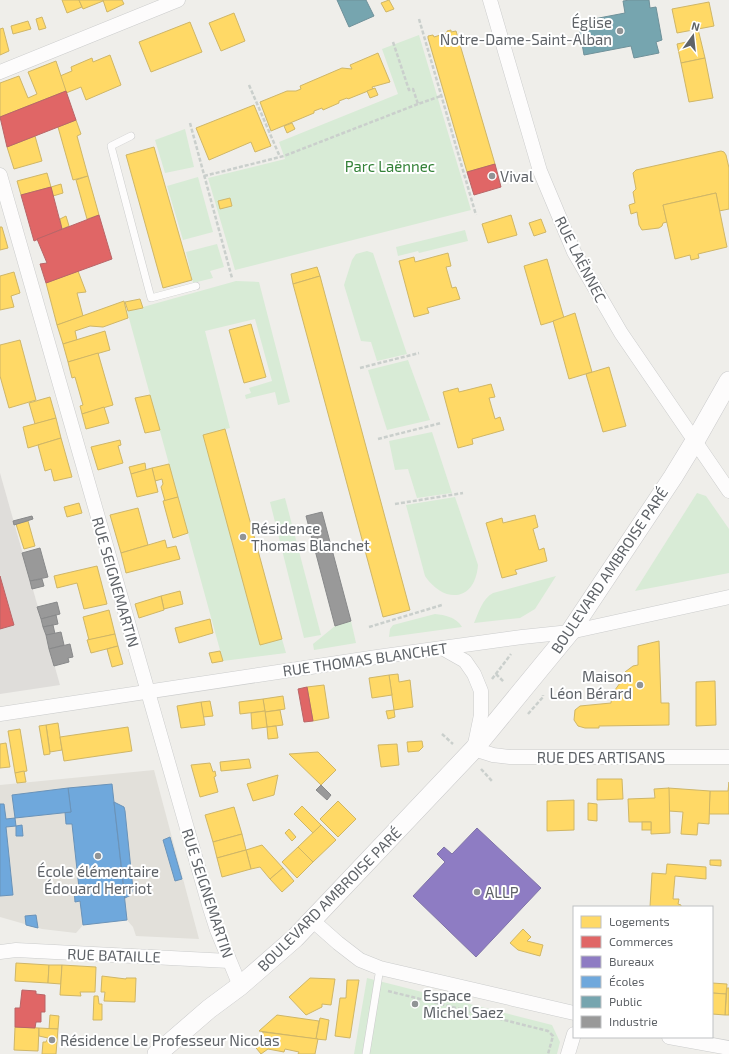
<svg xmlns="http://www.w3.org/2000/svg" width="729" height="1054" font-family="'Exo 2',sans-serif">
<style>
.industrial{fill:#dfddda}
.education{fill:#e2e0da}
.green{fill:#d8ebd6}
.homes{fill:#ffd966;stroke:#cfb667}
.shops{fill:#e06666;stroke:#b96567}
.offices{fill:#8e7cc3;stroke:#8074a8}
.schools{fill:#6fa8dc;stroke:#6a93b9}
.public{fill:#76a5af;stroke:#6f919a}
.industry{fill:#999;stroke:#88898a}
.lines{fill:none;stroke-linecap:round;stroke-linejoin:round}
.lane-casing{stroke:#cbcccc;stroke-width:8}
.street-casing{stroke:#cbcccc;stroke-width:15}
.secondary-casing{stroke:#cacacb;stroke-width:20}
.path{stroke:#cacfcc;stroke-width:2.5;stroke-dasharray:4 2;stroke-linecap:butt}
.lane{stroke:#fdfcfc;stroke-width:7}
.street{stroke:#fdfcfc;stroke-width:14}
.secondary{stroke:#fdfcfc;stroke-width:19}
.poi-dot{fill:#919496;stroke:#fff;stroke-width:1.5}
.labels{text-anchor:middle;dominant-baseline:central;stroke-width:4;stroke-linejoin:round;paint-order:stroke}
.poi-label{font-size:15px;fill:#5f6368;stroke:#fff;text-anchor:start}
.park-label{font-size:15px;fill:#348238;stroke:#fff}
.street-label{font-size:15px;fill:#5f6368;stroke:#fff}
</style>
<rect width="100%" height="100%" fill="#efeeea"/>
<polygon class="industrial" points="0,473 60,685 0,694"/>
<polygon class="education" points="154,770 199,939 136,936 133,927 127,920 83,925 76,933 42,929 0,917 0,785"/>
<g class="green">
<polygon points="419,35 471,210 235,270 208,178 285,159 279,142 398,94 382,49"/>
<polygon points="185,129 194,167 165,173 155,140"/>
<polygon points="198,177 213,232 183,240 167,186"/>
<polygon points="465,230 468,241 419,253 418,251 398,256 396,247"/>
<polygon points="217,244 224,267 210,271 213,278 193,283 186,252"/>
<polygon points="367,251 373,253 407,354 377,361 371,342 361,341 344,285 352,260 356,254"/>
<polygon points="236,281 259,282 290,402 278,405 275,392 246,399 245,395 251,393 249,388 272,381 255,319 205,331 230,428 203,435 260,645 282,639 286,653 223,661 127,311 143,309 143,307"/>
<polygon points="408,360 430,420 387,430 368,370"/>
<polygon points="432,432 452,493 417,498 408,469 395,470 389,441"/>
<polygon points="697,493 706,496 729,529 729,573 635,591"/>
<path d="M 455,497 L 478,565 C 475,602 444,604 425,576 L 406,505 Z"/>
<polygon points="285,498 321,635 304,638 270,502"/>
<path d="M 556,576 L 535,609 L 520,618 L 474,623 C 479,612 482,599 493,593 Z"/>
<path d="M 435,614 C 445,615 456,617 462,627 L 389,637 L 390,629 L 393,625 Z"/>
<polygon points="351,621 356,643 314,650 313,644 335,626"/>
<polygon points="367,978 552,1025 560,1042 557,1054 354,1054"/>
</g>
<g class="homes">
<polygon points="62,0 79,0 82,7 67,13"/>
<polygon points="79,0 103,0 103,1 83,9"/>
<polygon points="103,0 122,0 124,4 107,12"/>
<polygon points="389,0 394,9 386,12 381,3"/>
<polygon points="709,2 714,26 677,33 672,9"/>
<polygon points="234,13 245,41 221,51 209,23"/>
<polygon points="42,17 46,28 39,30 36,19"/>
<polygon points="28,21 31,29 13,34 11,26"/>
<polygon points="190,22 202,52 151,72 139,42"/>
<polygon points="3,28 9,51 0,55 0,29"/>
<polygon points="698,29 705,58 681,63 677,44 696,40 694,30"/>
<polygon points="451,30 451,32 456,31 495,164 467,172 428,38 428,36 433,35 434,37 447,33 447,31"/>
<polygon points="378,53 390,82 372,87 373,89 348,99 347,98 339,101 339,103 323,110 322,108 314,111 314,113 271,131 260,102 287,91 296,91 301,89 300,86 342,68 352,69 350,65"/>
<polygon points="110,55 121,85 86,100 81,87 66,93 60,76 72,71 71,67 92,58 93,62"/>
<polygon points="705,58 713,98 689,102 681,63"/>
<polygon points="56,61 66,91 0,117 0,83 19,76 28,98 37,94 28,72"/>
<polygon points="375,88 378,95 370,98 367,91"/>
<polygon points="254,105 271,146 255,152 251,142 209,160 196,128"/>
<polygon points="76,120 81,134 77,136 88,176 73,180 58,127"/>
<polygon points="292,123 295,129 287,133 284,126"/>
<polygon points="35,136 42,161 14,169 7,147"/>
<polygon points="154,147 192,280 163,288 126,155"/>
<polygon points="721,151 724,152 726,155 729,168 729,209 719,211 716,193 663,205 667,222 663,223 662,226 659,228 642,230 639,225 637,212 631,214 629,205 635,203 633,192 636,189 633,173 636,170"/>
<polygon points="47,173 51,187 21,195 17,181"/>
<polygon points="88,176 99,215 87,219 76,180"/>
<polygon points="61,184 63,193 53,196 51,187"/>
<polygon points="716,193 727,247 698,254 699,258 691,260 690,255 675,259 663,205"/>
<polygon points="230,198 232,206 220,209 218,201"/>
<polygon points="511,215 517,235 488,243 482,224"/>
<polygon points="66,216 69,226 62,229 60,219"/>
<polygon points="541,219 546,232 534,236 529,223"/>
<polygon points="0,227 2,227 8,248 0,250"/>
<polygon points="448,253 451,266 446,267 452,288 456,287 460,299 427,308 429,313 414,317 399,261 414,257 415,262"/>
<polygon points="547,259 564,318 541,325 524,266"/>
<polygon points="317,267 320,276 293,284 291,274"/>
<polygon points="78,271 86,292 77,293 83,316 57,325 46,283"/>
<polygon points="14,272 20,293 11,296 14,307 0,310 0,276"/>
<polygon points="320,276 410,610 383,617 293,284"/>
<polygon points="140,299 143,308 128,311 125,302"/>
<polygon points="124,301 128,318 103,327 90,326 75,331 77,340 63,344 57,325"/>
<polygon points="575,313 592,372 569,379 553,321"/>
<polygon points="251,324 266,377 244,383 229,330"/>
<polygon points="105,331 110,350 68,362 63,344"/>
<polygon points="20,340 36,400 9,408 0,376 0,345"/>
<polygon points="98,353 113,405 82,414 80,406 83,405 75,377 72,378 68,362"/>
<polygon points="609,367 626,426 603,432 586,374"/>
<polygon points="491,384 495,397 489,398 495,419 500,417 504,430 472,439 473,444 458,448 443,392 458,388 459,392"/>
<polygon points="150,395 160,430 145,433 135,398"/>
<polygon points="50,397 56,418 35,424 29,403"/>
<polygon points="104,407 109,423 86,429 82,414"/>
<polygon points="56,418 61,438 28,448 23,427"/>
<polygon points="225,429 282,639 260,645 203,435"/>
<polygon points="61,438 72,477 54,481 51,469 45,471 38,445"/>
<polygon points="120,440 121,445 118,446 123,463 98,470 91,447"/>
<polygon points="145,463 146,470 131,474 129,467"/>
<polygon points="169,464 178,497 165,501 161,487 163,484 162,479 155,481 152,468"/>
<polygon points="152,468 158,492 137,497 131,474"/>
<polygon points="178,497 188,533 173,538 163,501"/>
<polygon points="79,503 82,513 67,517 64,507"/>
<polygon points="138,508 148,545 121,553 110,515"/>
<polygon points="535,515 538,527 533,529 539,550 544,548 547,561 515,570 517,574 502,578 486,523 502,518 503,523"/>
<polygon points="28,521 35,546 24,549 16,524"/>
<polygon points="165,540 167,548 176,546 180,559 126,573 121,553"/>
<polygon points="97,566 107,604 84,609 77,583 57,588 54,576"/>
<polygon points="180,591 183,604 164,609 161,596"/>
<polygon points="161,596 164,610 139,618 135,604"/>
<polygon points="109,610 115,634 89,640 83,617"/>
<polygon points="210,619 213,633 179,643 175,628"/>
<polygon points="115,634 118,646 91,653 87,640"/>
<polygon points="659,641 661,703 669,703 669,725 599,726 599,728 585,728 578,726 574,720 575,710 580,706 611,703 612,694 620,683 625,672 633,666 638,665 638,646"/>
<polygon points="118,646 123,664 112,667 107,649"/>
<polygon points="220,651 223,661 212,663 209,653"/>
<polygon points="398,674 399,682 410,680 413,707 394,710 389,675"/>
<polygon points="389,675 392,695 372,698 369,678"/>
<polygon points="715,681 716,725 696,726 696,682"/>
<polygon points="324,685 329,718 313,721 307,687"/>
<polygon points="283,696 285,709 265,712 263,699"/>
<polygon points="263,699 265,711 240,714 239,702"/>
<polygon points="210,701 213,716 203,717 201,702"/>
<polygon points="201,702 205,725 181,728 177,706"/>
<polygon points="280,710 283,725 267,727 265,712"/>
<polygon points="394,710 395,717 388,719 386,711"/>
<polygon points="265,711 267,727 252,729 251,713"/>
<polygon points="58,723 62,750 50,752 46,725"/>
<polygon points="46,725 50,754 44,755 39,726"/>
<polygon points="276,726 278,738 268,739 267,727"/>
<polygon points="128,727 132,751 64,761 60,737"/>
<polygon points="20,729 27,771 15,773 8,731"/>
<polygon points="422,741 423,747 419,751 408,752 407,742"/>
<polygon points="6,743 10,767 0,768 0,744"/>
<polygon points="397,744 399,765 381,767 378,745"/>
<polygon points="318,752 336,770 321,785 289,754"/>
<polygon points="249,759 251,768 221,771 220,762"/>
<polygon points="210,763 213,772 215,771 216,776 214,777 218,792 200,797 191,765"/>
<polygon points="24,771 26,782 17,783 15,773"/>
<polygon points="278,775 274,795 253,801 247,784"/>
<polygon points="597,779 622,779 623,799 597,800"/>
<polygon points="729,782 729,814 709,814 710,791 728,791"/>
<polygon points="668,788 710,791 709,824 698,823 697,835 681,834 683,812 669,811"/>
<polygon points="669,788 670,833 651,834 651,822 629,822 628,799 655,798 654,789"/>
<polygon points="574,800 574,830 547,831 547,801"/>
<polygon points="338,801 356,819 338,837 320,819"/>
<polygon points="588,803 597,804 597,821 588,820"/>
<polygon points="302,806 321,825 313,833 294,814"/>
<polygon points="234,807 242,834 213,842 205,815"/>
<rect x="642" y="822" width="9" height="8"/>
<polygon points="321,825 336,840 313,862 298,847"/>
<polygon points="289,829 296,837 292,841 285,833"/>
<polygon points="242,834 246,850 217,858 213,842"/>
<polygon points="262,845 283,868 270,879 260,867 251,869 246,850"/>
<polygon points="298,847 313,862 297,878 282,862"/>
<polygon points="246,850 251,869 222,877 217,858"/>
<polygon points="710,860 721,860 721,866 710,865"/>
<polygon points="667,864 706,867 706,879 675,876 673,899 679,899 678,904 681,905 681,907 650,907 652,873 666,874"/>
<polygon points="283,868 294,881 282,892 270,879"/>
<polygon points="523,929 531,937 527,941 543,945 540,956 518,950 510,943"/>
<polygon points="16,963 49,965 48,983 15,981"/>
<polygon points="49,965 62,965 61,984 48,983"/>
<polygon points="62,965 96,967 95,992 80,992 81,996 60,995"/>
<polygon points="102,976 126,979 126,978 136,978 135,1002 104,1001 105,992 101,992"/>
<polygon points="310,978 335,979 331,1005 322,1004 322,1007 306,1015 289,997"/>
<polygon points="347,980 359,980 350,1038 335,1036 340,998 346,998"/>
<polygon points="712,983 727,984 726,994 712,993"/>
<polygon points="727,988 729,988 729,1015 725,1015"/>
<polygon points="712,993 726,994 725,1015 712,1014"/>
<polygon points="94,996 98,996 99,1004 102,1004 102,1020 93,1020"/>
<polygon points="50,1015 59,1016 58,1029 49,1029"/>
<polygon points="277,1015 319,1021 316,1039 259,1031"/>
<polygon points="320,1018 329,1020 326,1040 316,1039"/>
<polygon points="15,1027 39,1028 38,1051 14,1050"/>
<polygon points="39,1028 58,1029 56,1054 42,1054 43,1042 46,1042 48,1038 39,1036"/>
<polygon points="263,1032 318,1039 315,1054 298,1054 299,1052 285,1049 284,1052 268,1049 261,1054 252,1043 257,1039 259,1041 262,1039"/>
</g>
<g class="shops">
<polygon points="66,91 76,120 7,147 0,117"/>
<polygon points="495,164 501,187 474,195 467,172"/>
<polygon points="51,187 62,229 34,241 21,195"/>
<polygon points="99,215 112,259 46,283 40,264 47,263 37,239"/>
<polygon points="0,576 14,625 0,629"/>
<polygon points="307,687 313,721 304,722 298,689"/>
<polygon points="22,990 36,991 36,994 45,995 45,1012 41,1012 41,1022 36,1022 35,1028 15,1027 15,1008 20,1008"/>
</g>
<polygon class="offices" points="477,828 541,888 476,957 413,896 445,862 437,854 444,847 452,854"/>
<g class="schools">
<polygon points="112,784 127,920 83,925 80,901 75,902 74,888 79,888 72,824 66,824 65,812 71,812 68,788"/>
<polygon points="68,788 71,812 15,818 12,795"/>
<polygon points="114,802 124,807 125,811 133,889 131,895 125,898"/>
<polygon points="0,804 4,804 6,819 15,818 16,826 6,827 13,895 0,896"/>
<polygon points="22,825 23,836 16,836 16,826"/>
<polygon points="170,837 182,879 175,881 163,840"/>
<polygon points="36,915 38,928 26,925 25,916"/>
</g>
<g class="public">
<polygon points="337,0 366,0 374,16 349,27"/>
<polygon points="630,0 649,0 650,8 656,7 662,40 656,42 659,53 634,58 631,46 584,55 578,22 625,13 623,1"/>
</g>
<g class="industry">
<polygon points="322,512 351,621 335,626 306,516"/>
<polygon points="32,516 33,519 14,525 13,521"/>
<polygon points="40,548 48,577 30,581 22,553"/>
<polygon points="42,579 44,586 32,589 30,581"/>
<polygon points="57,602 60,614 41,619 37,607"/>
<polygon points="56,615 58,624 43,627 41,619"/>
<polygon points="53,625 55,634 46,635 43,627"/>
<polygon points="61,632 64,645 49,649 46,635"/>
<polygon points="70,644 73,657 68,658 69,662 54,666 49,649"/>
<polygon points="321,785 331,795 327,800 316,790"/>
</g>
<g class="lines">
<g class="lane-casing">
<g id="lane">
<polyline points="131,136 111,146 151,298 196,286"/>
<polyline points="366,1054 380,968"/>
</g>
</g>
<g class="street-casing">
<g id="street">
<polyline points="490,0 540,171 574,252 621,333 729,491"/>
<polyline points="0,72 178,0"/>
<polyline points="0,175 209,905 217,930 240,986"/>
<polyline points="442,648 465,661 474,674 481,691 481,715 474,749 493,755 510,757 729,757"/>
<polyline points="0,714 377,657 522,637 570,632 729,597"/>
<polyline points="312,920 338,943 360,960 380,968 574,1013"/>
<polyline points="0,952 16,950 229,961"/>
<polyline points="669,1037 729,1048"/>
<polyline points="568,1054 574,1034"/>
</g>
</g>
<g class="secondary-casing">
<polyline id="secondary" points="157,1054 209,1009 240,986 295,938 474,749 570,632 673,477 695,441 729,381"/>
</g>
<g class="path">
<polyline points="419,19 476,215"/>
<polyline points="393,42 409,90 413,89 418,104 441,96"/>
<polyline points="249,85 280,157"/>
<polyline points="190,123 232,278"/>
<polyline points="204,176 284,156 418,104"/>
<polyline points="360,368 419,353"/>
<polyline points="378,439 441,423"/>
<polyline points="395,504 463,493"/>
<polyline points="369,627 442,605"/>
<polyline points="496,674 504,682"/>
<polyline points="492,679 511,654"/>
<polyline points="528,714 543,697 543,695"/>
<polyline points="442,734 453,744"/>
<polyline points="481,769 492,781"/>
<polyline points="388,991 548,1031 553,1036 548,1054"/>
</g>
<use href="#lane" class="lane"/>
<use href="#street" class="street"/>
<use href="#secondary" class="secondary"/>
</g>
<g class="poi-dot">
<circle cx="620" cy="31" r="4"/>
<circle cx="492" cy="176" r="4"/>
<circle cx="243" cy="537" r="4"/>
<circle cx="640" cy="685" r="4"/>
<circle cx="98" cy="856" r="4"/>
<circle cx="477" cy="892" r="4"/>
<circle cx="415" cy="1004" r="4"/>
<circle cx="52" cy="1040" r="4"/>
</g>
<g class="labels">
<g class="poi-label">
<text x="612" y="22" text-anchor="end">Église<tspan x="612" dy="17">Notre-Dame-Saint-Alban</tspan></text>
<text x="500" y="176">Vival</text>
<text x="251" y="528">Résidence<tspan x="251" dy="17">Thomas Blanchet</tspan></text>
<text x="632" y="676" text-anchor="end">Maison<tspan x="632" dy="17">Léon Bérard</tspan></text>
<text x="98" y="871" text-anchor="middle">École élémentaire<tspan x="98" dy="17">Édouard Herriot</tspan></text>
<text x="485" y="892">ALLP</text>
<text x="423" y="995">Espace<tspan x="423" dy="17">Michel Saez</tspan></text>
<text x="60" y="1040">Résidence Le Professeur Nicolas</text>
</g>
<g class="park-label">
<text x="390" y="166">Parc Laënnec</text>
</g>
<g class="street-label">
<text transform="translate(581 259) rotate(63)">RUE LAËNNEC</text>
<text transform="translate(609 570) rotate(-56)">BOULEVARD AMBROISE PARÉ</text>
<text transform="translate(116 582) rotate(74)">RUE SEIGNEMARTIN</text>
<text transform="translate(365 659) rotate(-8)">RUE THOMAS BLANCHET</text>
<text x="601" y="757">RUE DES ARTISANS</text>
<text transform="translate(208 893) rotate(72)">RUE SEIGNEMARTIN</text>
<text transform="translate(329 899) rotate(-45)">BOULEVARD AMBROISE PARÉ</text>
<text transform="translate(114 955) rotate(2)">RUE BATAILLE</text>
</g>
</g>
<rect x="573" y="906" width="140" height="132" fill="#ffffff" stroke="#bfc1c3"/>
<rect x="581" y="916" width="20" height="12" fill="#ffd966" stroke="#bfc1c3"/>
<text x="609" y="926" font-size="12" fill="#5f6368">Logements</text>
<rect x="581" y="936" width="20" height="12" fill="#e06666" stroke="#bfc1c3"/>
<text x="609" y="946" font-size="12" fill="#5f6368">Commerces</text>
<rect x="581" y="956" width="20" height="12" fill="#8e7cc3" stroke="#bfc1c3"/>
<text x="609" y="966" font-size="12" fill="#5f6368">Bureaux</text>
<rect x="581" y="976" width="20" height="12" fill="#6fa8dc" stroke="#bfc1c3"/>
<text x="609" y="986" font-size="12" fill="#5f6368">Écoles</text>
<rect x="581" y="996" width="20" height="12" fill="#76a5af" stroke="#bfc1c3"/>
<text x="609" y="1006" font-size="12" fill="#5f6368">Public</text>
<rect x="581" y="1016" width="20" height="12" fill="#999999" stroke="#bfc1c3"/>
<text x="609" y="1026" font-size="12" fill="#5f6368">Industrie</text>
<g transform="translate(693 36) rotate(15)" stroke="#ffffff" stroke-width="3" paint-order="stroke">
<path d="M0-3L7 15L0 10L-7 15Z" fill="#5f6368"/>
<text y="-6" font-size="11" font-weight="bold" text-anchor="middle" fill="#5f6368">N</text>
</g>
</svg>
